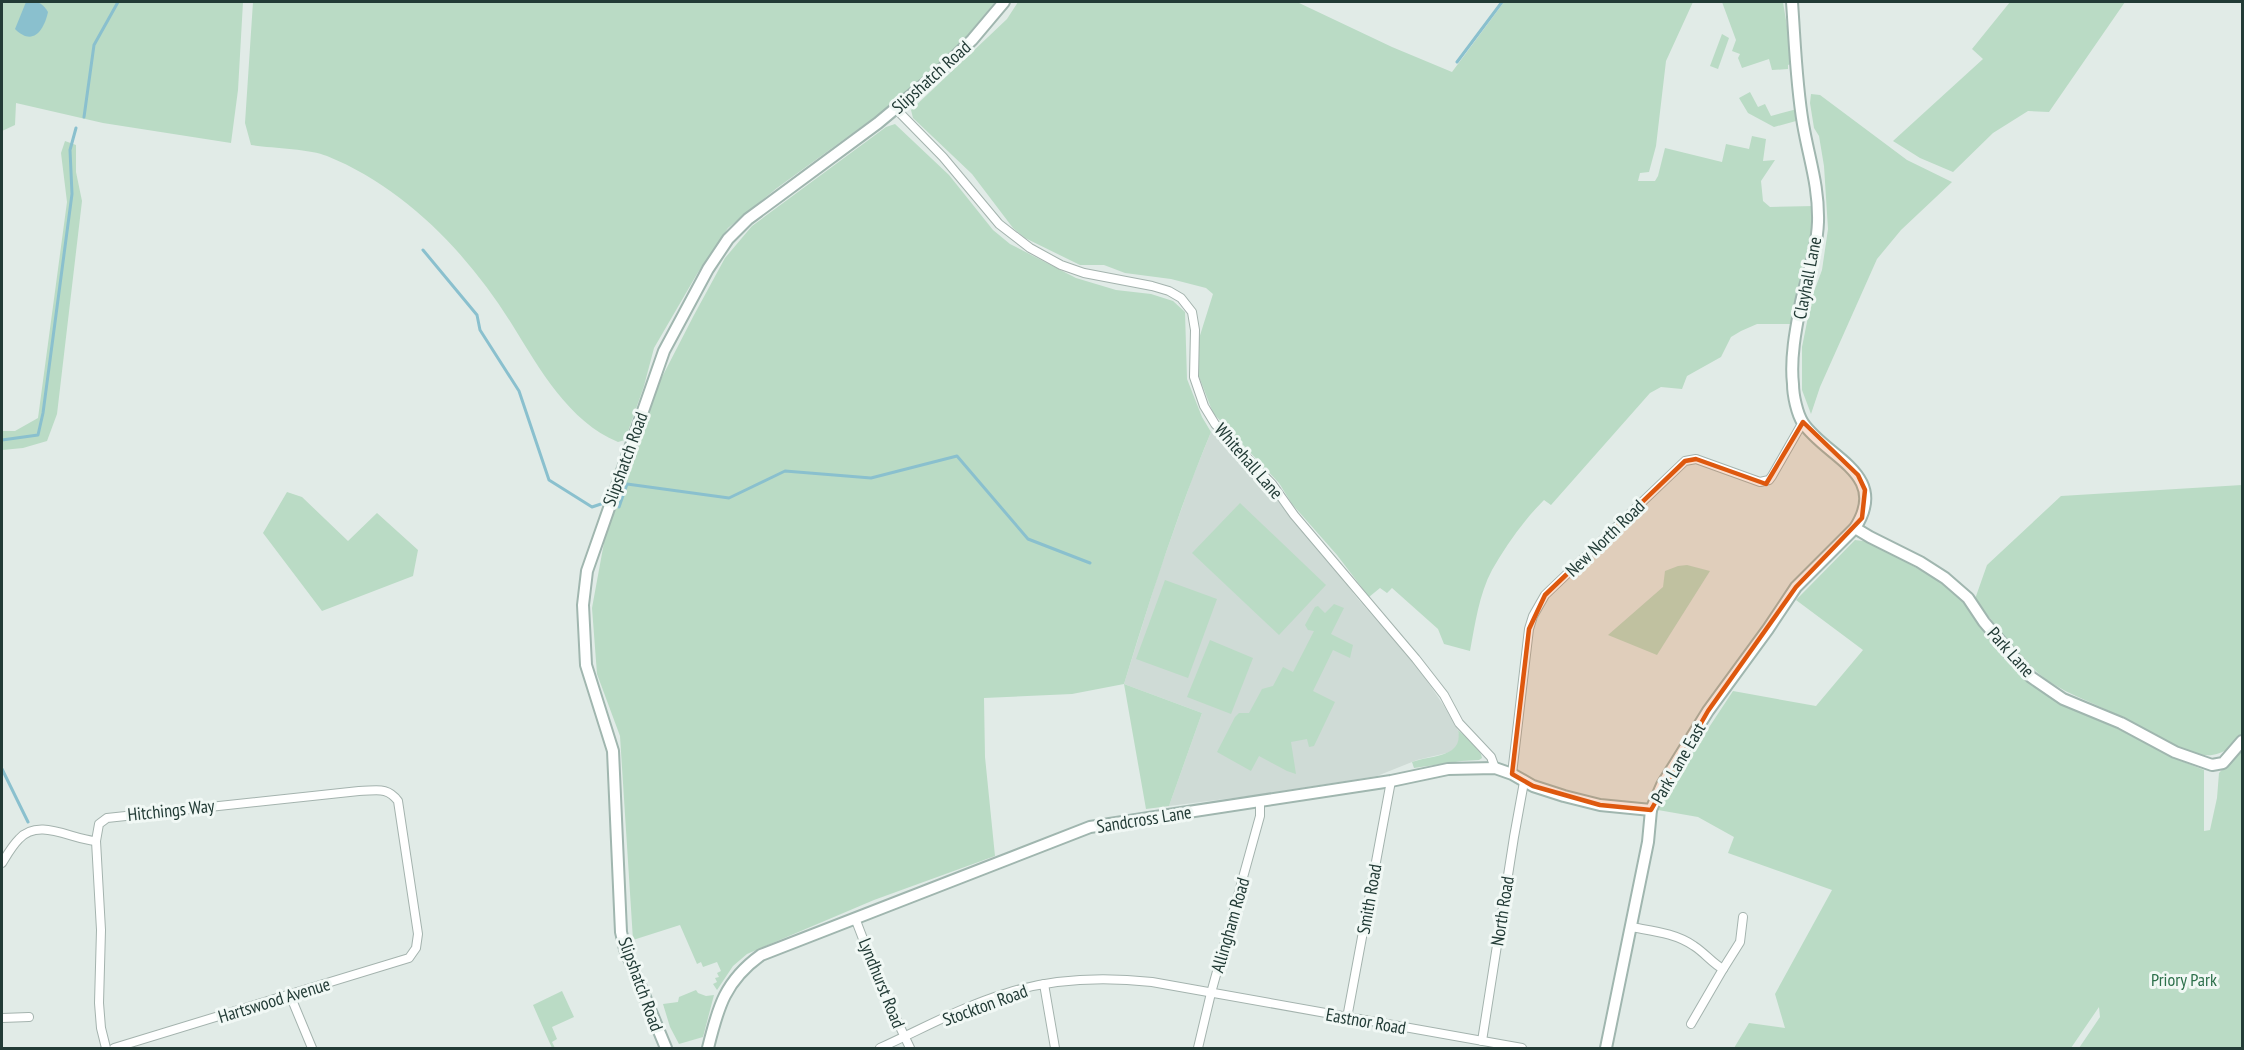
<svg xmlns="http://www.w3.org/2000/svg" width="2244" height="1050" font-family="'PT Sans Narrow',sans-serif">
<style>
.built{fill:#cfdbd6}
.green{fill:#badbc5}
.water{fill:#8ac0ce}
.lines{fill:none;stroke-linecap:round;stroke-linejoin:round}
.stream{stroke:#8ac0ce;stroke-width:3}
.street-casing{stroke:#a4b3ae;stroke-width:10}
.secondary-casing{stroke:#a0b6af;stroke-width:14}
.street{stroke:#fff;stroke-width:8}
.secondary{stroke:#fff;stroke-width:10}
.marked{fill:#de580e;fill-opacity:0.2;stroke:#de580e;stroke-width:4.5;stroke-linejoin:round}
.labels{text-anchor:middle;dominant-baseline:central;stroke-width:6;stroke-linejoin:round;paint-order:stroke}
.street-label{font-size:18px;fill:#223b36;stroke:#f1f8f5}
.park-label{font-size:18px;fill:#2d704b;stroke:#f1f8f5}
</style>
<rect width="100%" height="100%" fill="#e1ebe7"/>
<polygon class="built" points="1211,432 1251,468 1268,487 1293,521 1328,560 1357,598 1417,666 1444,706 1458,730 1460,739 1457,746 1451,752 1417,760 1377,776 1257,795 1169,806 1202,713 1124,684 1158,575 1192,479"/>
<g class="green">
<polygon points="2,2 243,2 238,90 231,143 103,123 16,103 15,125 2,131"/>
<path d="M 253,2 L 995,2 L 961,43 L 908,93 L 777,188 L 728,228 L 697,274 L 654,348 L 644,386 L 625,440 L 618,442 C 569,422 539,368 513,326 C 469,255 406,188 327,156 C 311,149 270,148 251,145 L 245,123 Z"/>
<path d="M 1018,2 L 1297,2 L 1392,47 L 1452,72 L 1504,2 L 1693,2 L 1666,61 L 1656,146 L 1649,172 L 1640,173 L 1638,181 L 1655,181 L 1658,176 L 1665,148 L 1722,162 L 1726,144 L 1749,149 L 1752,136 L 1766,139 L 1763,161 L 1775,160 L 1761,181 L 1763,201 L 1770,207 L 1814,206 C 1815,247 1798,284 1793,324 L 1757,324 L 1741,331 L 1731,337 L 1721,357 L 1687,376 L 1682,389 L 1661,387 L 1650,393 L 1551,505 L 1544,500 C 1524,520 1506,545 1492,570 C 1479,594 1475,625 1470,651 L 1444,644 L 1438,629 L 1392,588 L 1387,593 L 1380,588 L 1369,597 L 1337,555 L 1292,504 L 1279,483 L 1213,413 L 1198,374 L 1197,345 L 1213,294 L 1206,288 L 1171,279 L 1125,273 L 1104,265 L 1080,265 L 1025,238 L 1013,228 L 972,174 L 913,118 L 911,110 L 1007,19 Z"/>
<polygon points="1722,2 1783,2 1793,63 1788,65 1788,69 1772,70 1769,59 1742,68 1738,58 1740,54 1732,51 1736,40"/>
<polygon points="2010,2 2125,2 2049,112 2028,111 1993,133 1953,172 1920,158 1893,141 1983,59 1972,49"/>
<polygon points="1722,34 1729,38 1718,69 1710,66"/>
<polygon points="1750,92 1758,107 1765,104 1771,116 1797,109 1799,115 1796,121 1774,127 1748,113 1739,98"/>
<polygon points="1811,94 1820,95 1907,160 1952,182 1901,230 1877,259 1820,387 1811,414 1802,390 1802,347 1812,297 1822,270 1828,229 1824,166 1819,136 1814,128 1810,103"/>
<path d="M 895,124 L 949,175 L 993,230 L 1010,244 L 1076,278 L 1116,290 L 1151,294 L 1173,301 L 1185,312 L 1187,379 L 1202,417 L 1211,432 C 1177,514 1150,599 1124,684 L 1202,713 L 1169,806 L 1146,809 L 1124,684 L 1072,694 L 984,698 L 985,757 L 995,856 L 874,900 L 747,954 L 733,966 L 717,990 L 713,984 L 717,982 L 715,978 L 719,977 L 717,973 L 721,971 L 717,962 L 703,967 L 701,962 L 697,964 L 680,925 L 633,940 L 620,736 L 597,674 L 592,608 L 605,537 L 660,381 L 694,315 L 725,258 L 752,226 L 886,127 Z"/>
<polygon points="65,141 76,145 76,172 82,201 57,414 47,441 23,448 2,450 2,431 15,431 38,418 67,202 61,153"/>
<path d="M 2242,485 L 2242,736 C 2235,745 2225,753 2212,755 C 2192,759 2135,723 2115,714 C 2090,701 2060,692 2038,673 C 2014,651 1995,624 1975,599 L 1987,565 L 2061,496 Z"/>
<polygon points="287,492 302,497 348,541 377,513 418,550 413,576 322,611 263,533"/>
<polygon points="1240,503 1326,585 1279,635 1192,553"/>
<polygon points="1855,540 1871,542 1934,578 1961,599 2028,682 2066,706 2118,729 2176,759 2204,770 2204,831 2210,830 2217,798 2219,773 2242,748 2242,1048 2079,1048 2100,1017 2099,1007 2071,1048 1734,1048 1749,1023 1785,1028 1775,994 1832,890 1728,853 1734,837 1698,817 1658,810 1663,797 1733,691 1816,706 1863,650 1796,600"/>
<polygon points="1687,565 1710,571 1657,655 1608,635 1663,587 1665,571 1678,566"/>
<polygon points="1165,580 1217,599 1188,678 1136,659"/>
<polygon points="1334,604 1344,608 1331,634 1353,645 1350,658 1333,650 1313,691 1335,702 1314,746 1309,747 1307,739 1291,742 1296,774 1287,771 1259,756 1251,771 1217,752 1235,717 1239,713 1249,713 1262,689 1273,686 1283,667 1293,672 1314,631 1308,630 1305,625 1315,607 1318,606 1325,613"/>
<polygon points="1210,640 1253,658 1231,714 1187,697"/>
<path d="M 1458,730 C 1466,738 1481,747 1482,758 L 1479,760 L 1462,761 L 1414,768 L 1412,762 C 1431,755 1464,758 1458,730 Z"/>
<polygon points="696,990 698,993 706,996 714,995 703,1037 679,1044 670,1027 663,1004 678,1002 679,997"/>
<polygon points="562,991 574,1017 552,1027 557,1039 552,1042 555,1048 552,1048 533,1005"/>
</g>
<path class="water" d="M 26,2 C 37,1 42,2 48,12 C 44,30 33,47 15,29 Z"/>
<g class="lines">
<g class="stream">
<polyline points="1457,62 1502,2"/>
<polyline points="84,117 94,45 118,2"/>
<polyline points="423,250 477,315 480,330 519,391 549,480 592,507 601,504"/>
<polyline points="2,440 38,435 43,413 72,194 70,150 76,128"/>
<polyline points="619,507 627,484 729,498 785,471 871,478 957,456 1028,539 1090,563"/>
<polyline points="2,769 28,822"/>
</g>
<g class="street-casing">
<g id="street">
<polyline points="896,109 943,157 999,224 1030,248 1061,265 1084,273 1152,286 1169,291 1181,298 1192,312 1195,330 1194,377 1204,406 1215,424 1272,484 1294,515 1416,659 1444,695 1459,723 1491,757 1495,768"/>
<polyline points="1512,774 1529,629 1533,616 1545,595 1685,461 1696,459 1760,482 1769,480 1772,476 1803,422"/>
<path d="M 2,863 C 7,855 12,846 19,839 C 39,817 72,840 96,841"/>
<polyline points="855,918 883,991 910,1048"/>
<path d="M 1631,927 C 1652,931 1676,933 1694,946 C 1705,953 1712,963 1723,969 L 1691,1024"/>
<polyline points="1723,969 1740,942 1743,917"/>
<polyline points="1044,984 1055,1048"/>
<polyline points="290,995 312,1048"/>
<polyline points="2,1018 29,1017"/>
<polyline points="1347,1018 1391,781"/>
<polyline points="1482,1041 1514,837 1524,782"/>
<path d="M 106,1048 L 101,1028 L 99,1003 L 101,930 L 96,841 L 99,824 L 107,818 L 359,791 C 376,791 387,786 398,801 L 418,934 L 416,948 L 409,958 L 114,1048"/>
<path d="M 880,1048 C 922,1029 963,1006 1007,993 C 1054,978 1104,977 1152,982 L 1522,1048"/>
<polyline points="1198,1048 1211,993 1260,816 1260,801"/>
</g>
</g>
<g class="secondary-casing">
<g id="secondary">
<polyline points="1855,528 1870,537 1920,562 1945,578 1968,598 1984,622 2031,677 2063,699 2121,723 2175,752 2212,765 2223,763 2242,741"/>
<polyline points="666,1048 625,949 621,932 613,751 586,665 583,605 587,571 664,351 708,269 728,239 748,219 878,123 938,73 972,40 1004,2"/>
<path d="M 708,1048 C 718,1007 725,981 761,955 L 1090,827 L 1391,781 L 1448,769 L 1495,768 L 1512,774 L 1533,786 L 1564,796 L 1600,805 L 1651,810"/>
<path d="M 1606,1048 L 1648,842 L 1651,810 L 1662,785 L 1708,711 L 1768,629 L 1796,587 L 1855,528 C 1890,474 1827,458 1803,423 C 1797,414 1793,395 1793,384 C 1790,358 1796,328 1801,302 C 1807,276 1817,250 1818,222 C 1819,186 1809,159 1803,124 C 1796,83 1795,43 1792,2"/>
</g>
</g>
<use href="#street" class="street"/>
<use href="#secondary" class="secondary"/>
</g>
<path class="marked" d="M 1803,422 L 1858,475 L 1865,490 L 1862,518 L 1796,587 L 1708,711 L 1651,810 L 1600,805 L 1533,786 L 1512,774 L 1529,629 L 1545,595 L 1685,461 L 1696,459 L 1766,484 Z"/>
<g class="labels">
<g class="street-label">
<text transform="translate(931 77) rotate(-42)">Slipshatch Road</text>
<text transform="translate(1807 278) rotate(-79)">Clayhall Lane</text>
<text transform="translate(625 459) rotate(-70)">Slipshatch Road</text>
<text transform="translate(1249 461) rotate(49)">Whitehall Lane</text>
<text transform="translate(1605 538) rotate(-44)">New North Road</text>
<text transform="translate(2011 652) rotate(48)">Park Lane</text>
<text transform="translate(1678 763) rotate(-60)">Park Lane East</text>
<text transform="translate(171 810) rotate(-6)">Hitchings Way</text>
<text transform="translate(1144 819) rotate(-9)">Sandcross Lane</text>
<text transform="translate(1369 899) rotate(-80)">Smith Road</text>
<text transform="translate(1502 911) rotate(-81)">North Road</text>
<text transform="translate(1230 925) rotate(-74)">Allingham Road</text>
<text transform="translate(882 983) rotate(68)">Lyndhurst Road</text>
<text transform="translate(641 984) rotate(70)">Slipshatch Road</text>
<text transform="translate(274 1000) rotate(-17)">Hartswood Avenue</text>
<text transform="translate(985 1005) rotate(-20)">Stockton Road</text>
<text transform="translate(1366 1021) rotate(10)">Eastnor Road</text>
</g>
<g class="park-label">
<text x="2184" y="979">Priory Park</text>
</g>
</g>
<rect width="2244" height="1050" fill="none" stroke="#223b36" stroke-width="6"/>
</svg>
